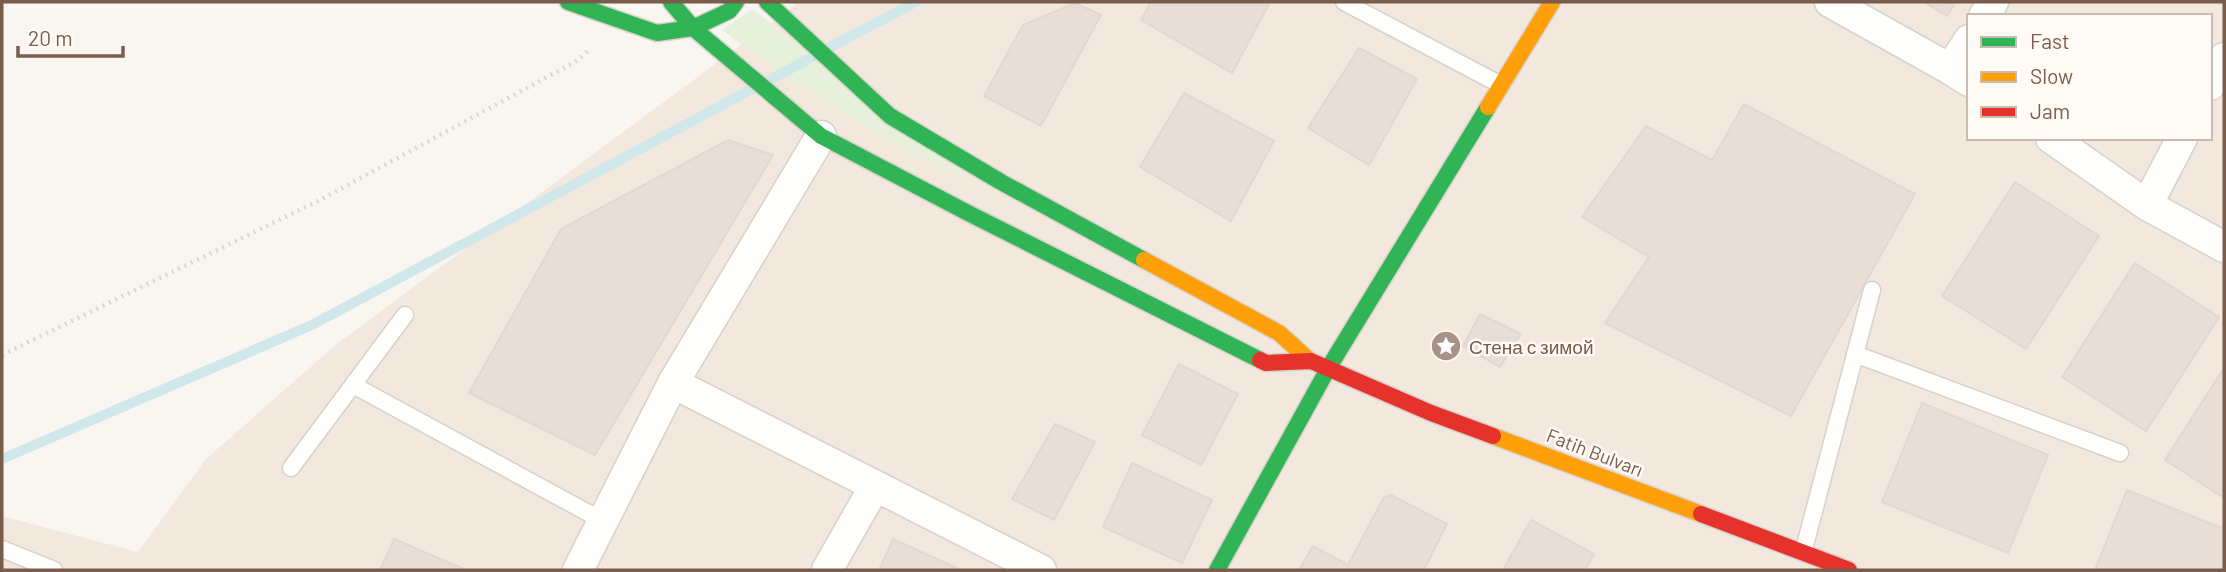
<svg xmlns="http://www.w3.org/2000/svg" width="2226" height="572" font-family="Barlow,sans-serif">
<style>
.residential{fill:#f2e8de;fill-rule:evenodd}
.green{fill:#e7f0db}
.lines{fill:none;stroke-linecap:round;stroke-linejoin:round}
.stream{stroke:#d0e8ea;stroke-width:10}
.building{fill:#e6ded7;stroke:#e2d8d2;stroke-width:2}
.lane-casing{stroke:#d7d1cb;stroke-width:19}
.street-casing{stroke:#d7d1cb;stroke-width:33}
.fast-casing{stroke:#d9d2cb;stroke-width:19}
.slow-casing{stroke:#d9d2cb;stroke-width:19}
.jam-casing{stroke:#d9d2cb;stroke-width:19}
.path{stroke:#dcd5d0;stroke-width:4.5;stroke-dasharray:2 5;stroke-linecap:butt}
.lane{stroke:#fefefd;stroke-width:16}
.street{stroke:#fefefd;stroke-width:30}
.fast{stroke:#30b455;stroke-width:16}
.slow{stroke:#ff9f0a;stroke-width:16}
.jam{stroke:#e5322d;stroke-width:16}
.labels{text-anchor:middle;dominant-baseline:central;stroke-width:5;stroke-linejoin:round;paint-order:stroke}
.poi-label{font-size:19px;fill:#7a5c4d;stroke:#fffaf3;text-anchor:start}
.street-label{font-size:19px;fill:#7a5c4d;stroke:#fffaf3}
</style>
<rect width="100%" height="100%" fill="#f9f5f0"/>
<path class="residential" d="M 794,2 L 2224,2 L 2224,570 L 2,570 L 2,516 L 138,552 L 206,459 L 338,343 L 795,5 ZM 1969,16 L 2210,16 L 2210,138 L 1969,138 Z"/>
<path class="green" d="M 753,9 L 969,180 C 878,139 802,89 722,30 Z"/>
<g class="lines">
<g class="stream">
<polyline points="828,48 916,2"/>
<polyline points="766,82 814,56"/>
<polyline points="2,459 312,325 752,89"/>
</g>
</g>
<g class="building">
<polygon points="1151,2 1270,2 1232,73 1141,20"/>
<polygon points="1924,2 1956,2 1947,16"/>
<polygon points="1075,3 1101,15 1041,126 984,96 1023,25"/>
<polygon points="1359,48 1417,79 1369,165 1308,128"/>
<polygon points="1184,93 1274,141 1231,221 1140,167"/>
<polygon points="1744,104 1915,194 1791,416 1605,323 1649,257 1582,217 1646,126 1712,160"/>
<polygon points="728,140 773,155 595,455 469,393 561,229"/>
<polygon points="2015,182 2099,236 2026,349 1942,296"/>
<polygon points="2135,263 2219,317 2146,431 2062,377"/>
<polygon points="1480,314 1521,334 1500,367 1463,346"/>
<polygon points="1179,364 1238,394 1201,465 1142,435"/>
<polygon points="2224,368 2224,498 2165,460"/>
<polygon points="1922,403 2048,455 2008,553 1882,502"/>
<polygon points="1055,424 1095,442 1054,520 1012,499"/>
<polygon points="1132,463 1212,500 1182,563 1103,527"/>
<polygon points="2127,490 2224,529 2224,570 2095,570"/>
<polygon points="1391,495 1447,524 1424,570 1299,570 1313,546 1348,565 1384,497"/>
<polygon points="1531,520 1594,554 1585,570 1503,570"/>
<polygon points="394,539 466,570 380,570"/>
<polygon points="893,539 961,570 879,570"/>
</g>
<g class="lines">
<g class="lane-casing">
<g id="lane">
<polyline points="1344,2 1501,85"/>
<polyline points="1855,354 2120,453"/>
<polyline points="353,385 603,521"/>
<polyline points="291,468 405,315"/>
<polyline points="2,549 54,570"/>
<polyline points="1803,553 1872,290"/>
</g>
</g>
<g class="street-casing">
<g id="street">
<polyline points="1830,2 1950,69 1969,81"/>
<polyline points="1984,16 1993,2"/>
<polyline points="1950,69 1969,40"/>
<polyline points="2210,85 2224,58"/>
<polyline points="2051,138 2147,205 2224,247"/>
<polyline points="2147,205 2182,138"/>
<polyline points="673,383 1041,570"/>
<polyline points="578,570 673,383 821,136"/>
<polyline points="827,570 875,486"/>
</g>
</g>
<g class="fast-casing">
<g id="fast">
<polyline points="568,2 657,33 693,28 729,11 736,2"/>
<polyline points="671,2 693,28 821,136 970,214 1260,360"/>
<polyline points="767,2 890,116 1001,182 1144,260"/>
<polyline points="1217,570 1329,367 1488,107"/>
</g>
</g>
<g class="slow-casing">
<g id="slow">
<polyline points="1488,107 1552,2"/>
<polyline points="1144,260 1279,333 1310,361"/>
<polyline points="1493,436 1701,514"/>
</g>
</g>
<g class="jam-casing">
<g id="jam">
<polyline points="1260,360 1266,363 1311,361 1431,413 1493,436"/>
<polyline points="1701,514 1849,570"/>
</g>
</g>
<polyline class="path" points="2,355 318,201 575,62 590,49"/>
<use href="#lane" class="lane"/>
<use href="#street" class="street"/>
<use href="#fast" class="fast"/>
<use href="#slow" class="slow"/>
<use href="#jam" class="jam"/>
</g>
<defs>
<g id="sight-disc" transform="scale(1.575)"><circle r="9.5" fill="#a69286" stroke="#fffaf3"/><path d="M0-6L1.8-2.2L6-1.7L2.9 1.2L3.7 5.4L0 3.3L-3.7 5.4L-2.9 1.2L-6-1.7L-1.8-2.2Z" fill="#fff"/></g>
</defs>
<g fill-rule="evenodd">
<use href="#sight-disc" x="1446" y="346"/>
</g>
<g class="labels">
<g class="poi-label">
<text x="1469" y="346">Стена с зимой</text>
</g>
<g class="street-label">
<text transform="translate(1595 452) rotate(21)">Fatih Bulvarı</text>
</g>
</g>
<rect width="2226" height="572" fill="none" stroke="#7a5c4d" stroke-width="7"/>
<rect x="1967" y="14" width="245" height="126" fill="#fffaf3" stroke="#cabbb1" stroke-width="2"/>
<rect x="1981" y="37" width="35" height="10" fill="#30b455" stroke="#cabbb1" stroke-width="2"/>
<text x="2030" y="49" font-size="21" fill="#7a5c4d">Fast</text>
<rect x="1981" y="72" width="35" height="10" fill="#ff9f0a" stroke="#cabbb1" stroke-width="2"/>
<text x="2030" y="84" font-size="21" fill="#7a5c4d">Slow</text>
<rect x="1981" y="107" width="35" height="10" fill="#e5322d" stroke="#cabbb1" stroke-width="2"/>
<text x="2030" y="119" font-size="21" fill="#7a5c4d">Jam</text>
<path d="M18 46v10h105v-10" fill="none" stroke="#7a5c4d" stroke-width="3.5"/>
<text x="28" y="46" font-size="21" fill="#7a5c4d" stroke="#fffaf3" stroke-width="5" paint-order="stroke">20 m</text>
</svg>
